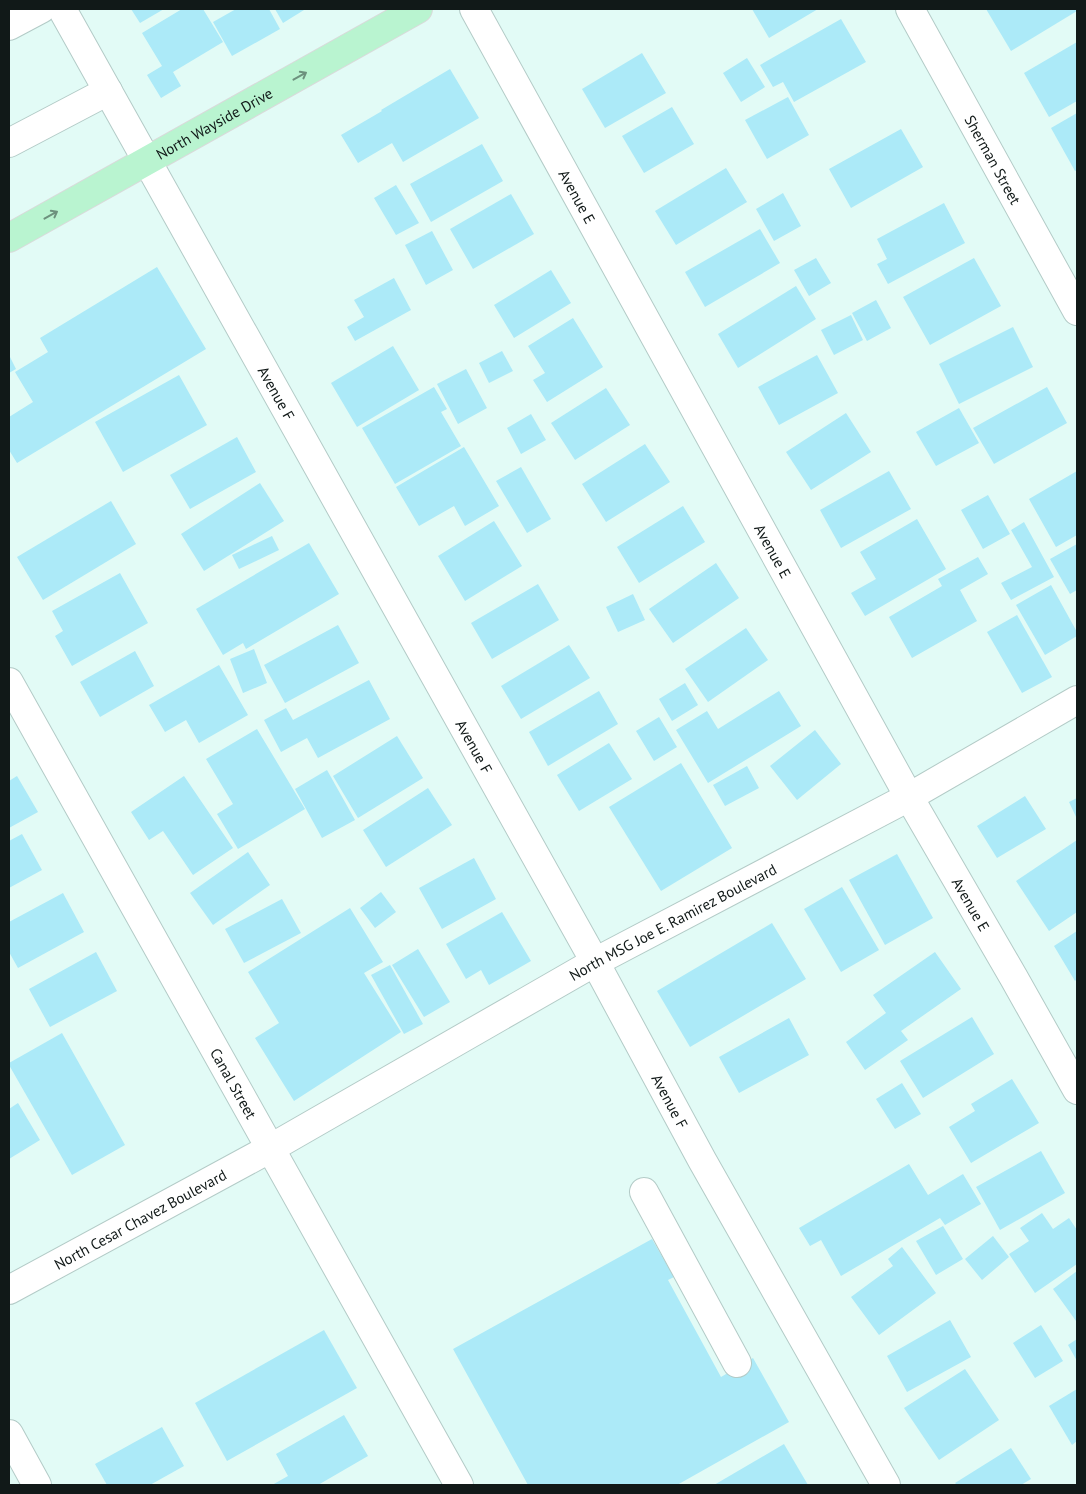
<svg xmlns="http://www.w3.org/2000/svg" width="1086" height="1494" font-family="'PT Sans',sans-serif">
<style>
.building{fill:#aceaf8}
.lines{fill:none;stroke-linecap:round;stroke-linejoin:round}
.minor-casing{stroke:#b3cbc7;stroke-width:30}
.major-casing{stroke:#d9dada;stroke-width:30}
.minor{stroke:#fff;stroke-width:28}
.major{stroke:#b9f4d0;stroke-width:28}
.oneway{stroke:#6d917d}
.labels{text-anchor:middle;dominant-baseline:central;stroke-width:4;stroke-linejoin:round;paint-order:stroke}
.street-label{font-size:15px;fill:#111918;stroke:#fff}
</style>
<rect width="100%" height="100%" fill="#e2fbf6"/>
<g class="building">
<polygon points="131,9 164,9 140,23"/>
<polygon points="182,9 203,9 223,42 173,72 181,86 161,98 147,75 162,66 142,33"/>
<polygon points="236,9 269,9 280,29 232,56 213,22"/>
<polygon points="275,9 304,9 304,10 283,23"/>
<polygon points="752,9 818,9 769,38"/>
<polygon points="986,9 1077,9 1077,11 1011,51"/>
<polygon points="841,19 866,62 794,102 783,82 773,87 760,65"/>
<polygon points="1077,42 1077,101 1049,117 1024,73"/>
<polygon points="642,53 666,93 605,128 582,89"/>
<polygon points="747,58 765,87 741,102 723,73"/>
<polygon points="450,69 479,118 403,162 392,143 358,163 341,135 382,111 381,110"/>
<polygon points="788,97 809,135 767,159 745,120"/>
<polygon points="672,107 694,144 644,173 622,136"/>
<polygon points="1077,113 1077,170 1075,171 1051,128"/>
<polygon points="901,129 923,167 851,208 829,169"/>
<polygon points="482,144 503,181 431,222 410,184"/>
<polygon points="726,168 747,202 676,245 655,211"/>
<polygon points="396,185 419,223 396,235 374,198"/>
<polygon points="783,193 801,226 774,241 756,209"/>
<polygon points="511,194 534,234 473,269 450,229"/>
<polygon points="944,203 965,243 888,284 877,264 887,259 877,239"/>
<polygon points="760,229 780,263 705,307 685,272"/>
<polygon points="432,231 453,270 426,285 405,245"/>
<polygon points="816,258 831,283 809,296 794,270"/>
<polygon points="974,258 1001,306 930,345 903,297"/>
<polygon points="157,267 206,349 17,463 9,450 9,417 33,402 15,372 48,352 40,338"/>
<polygon points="551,270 571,303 514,338 494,305"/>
<polygon points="394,278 411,310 355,341 347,327 364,317 354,300"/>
<polygon points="796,286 816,319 738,368 718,334"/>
<polygon points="876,300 891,328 867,341 852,313"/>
<polygon points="851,315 863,340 834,355 821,330"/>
<polygon points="573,318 603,367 547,402 533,380 545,373 528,346"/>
<polygon points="1013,327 1033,367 959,404 939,364"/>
<polygon points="393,346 419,390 357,427 331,383"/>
<polygon points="502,351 513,371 489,383 479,363"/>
<polygon points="9,355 16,369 9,373"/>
<polygon points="817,355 838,393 779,425 758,387"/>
<polygon points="466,369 487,408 458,424 437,384"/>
<polygon points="179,375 207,425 123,472 95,422"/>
<polygon points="434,387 447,409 441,412 461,446 395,484 362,428"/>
<polygon points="1047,387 1067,423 994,464 973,428"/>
<polygon points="606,388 630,425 575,460 551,423"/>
<polygon points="959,408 979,443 936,466 916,432"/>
<polygon points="846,413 871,452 811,490 786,452"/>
<polygon points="531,414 546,440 521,454 507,428"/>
<polygon points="237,437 256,472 190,509 170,475"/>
<polygon points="645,444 670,482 606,522 582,484"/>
<polygon points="464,447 499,506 465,526 454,506 419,526 396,487"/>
<polygon points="521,467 551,519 527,533 496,481"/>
<polygon points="889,471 911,509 841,548 820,510"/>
<polygon points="1077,471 1077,535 1056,547 1029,499"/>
<polygon points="260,483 284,521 204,571 181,534"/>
<polygon points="988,495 1010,534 983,549 961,510"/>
<polygon points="111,501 136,544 43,600 17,557"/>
<polygon points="683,506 705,542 639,583 617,547"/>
<polygon points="917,519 946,569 865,616 851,593 876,579 860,552"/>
<polygon points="494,521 522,566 465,601 438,556"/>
<polygon points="1024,522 1054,577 1011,600 1001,583 1032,567 1011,530"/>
<polygon points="272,536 279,550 239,569 232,555"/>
<polygon points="309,543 339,594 246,649 243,643 223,655 196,609"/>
<polygon points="1077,544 1077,590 1070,594 1050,559"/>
<polygon points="978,557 988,574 960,590 977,621 912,658 889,617 942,586 938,579"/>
<polygon points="716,563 739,598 673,643 649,609"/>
<polygon points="120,573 148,623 72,666 55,636 63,631 52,611"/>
<polygon points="538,584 559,620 492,659 471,623"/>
<polygon points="1051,585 1077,632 1077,636 1045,655 1016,605"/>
<polygon points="633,594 645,620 618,632 606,607"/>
<polygon points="1017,615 1052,677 1022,693 987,632"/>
<polygon points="338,625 359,663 285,703 264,665"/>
<polygon points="746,628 768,660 708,702 685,669"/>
<polygon points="569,645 590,678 521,719 501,686"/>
<polygon points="254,649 267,683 243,693 230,659"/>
<polygon points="135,651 154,686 100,717 80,682"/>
<polygon points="219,665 248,715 199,743 186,720 165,732 149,705"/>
<polygon points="369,680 390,719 318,758 307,738 281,752 264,720 286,708 293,720"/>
<polygon points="685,683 698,705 672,721 659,699"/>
<polygon points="599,691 618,724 548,766 529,732"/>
<polygon points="779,691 801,726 708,783 676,730 707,711 718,729"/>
<polygon points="659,717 677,747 654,761 636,731"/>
<polygon points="257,729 305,809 238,849 217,814 233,804 206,759"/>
<polygon points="815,730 841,764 797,800 770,766"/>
<polygon points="397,736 423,778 358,818 333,776"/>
<polygon points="609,743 632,779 579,811 557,775"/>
<polygon points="681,763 732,848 661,891 609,807"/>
<polygon points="747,766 759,788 725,806 713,785"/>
<polygon points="327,770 355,820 322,838 295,789"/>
<polygon points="17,776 38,812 9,828 9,781"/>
<polygon points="184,776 233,848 193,875 163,831 149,840 131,812"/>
<polygon points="428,788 452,825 386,867 363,830"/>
<polygon points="1025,796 1046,829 997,858 977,826"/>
<polygon points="1077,798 1077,819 1069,802"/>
<polygon points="22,834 42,870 9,888 9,841"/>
<polygon points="1077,840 1077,912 1049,931 1016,881"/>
<polygon points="248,852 270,885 213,925 190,893"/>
<polygon points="897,854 933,918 885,945 849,880"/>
<polygon points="474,858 496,899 442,929 419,888"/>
<polygon points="842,887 879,950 841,972 804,909"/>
<polygon points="381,892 396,912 375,928 360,908"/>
<polygon points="63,893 84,932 18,968 9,952 9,922"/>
<polygon points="282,899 301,933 244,963 225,929"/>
<polygon points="350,908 383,962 364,973 401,1032 294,1101 255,1038 279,1023 248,972"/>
<polygon points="502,912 531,961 489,985 481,970 466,979 446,944"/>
<polygon points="772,923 806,979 690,1047 657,991"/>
<polygon points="1077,931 1077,979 1075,981 1054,946"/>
<polygon points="418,949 450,1002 424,1017 392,965"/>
<polygon points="96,952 117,991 50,1027 29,989"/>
<polygon points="935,952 961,989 901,1031 908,1040 865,1070 846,1042 886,1013 873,995"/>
<polygon points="390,965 423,1024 404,1034 371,975"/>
<polygon points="972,1017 994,1054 923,1098 900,1061"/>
<polygon points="789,1018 809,1055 739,1093 719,1057"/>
<polygon points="62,1033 125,1145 72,1175 9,1065 9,1063"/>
<polygon points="1012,1079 1039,1123 971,1163 949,1127 975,1111 971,1104"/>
<polygon points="902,1083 921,1114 895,1129 876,1099"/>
<polygon points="18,1103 40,1140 9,1159 9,1109"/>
<polygon points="1041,1151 1065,1193 1000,1230 976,1187"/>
<polygon points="909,1164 928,1195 963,1174 981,1204 945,1225 940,1218 841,1276 821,1240 810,1246 799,1228"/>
<polygon points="1042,1213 1053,1229 1069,1218 1077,1230 1077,1264 1035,1293 1009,1254 1029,1241 1020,1228"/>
<polygon points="943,1226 963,1259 936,1275 916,1241"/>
<polygon points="993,1236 1009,1257 982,1280 965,1259"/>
<polygon points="652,1239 674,1277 668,1280 721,1377 753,1358 789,1422 677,1485 528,1485 453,1349"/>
<polygon points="902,1247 936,1293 879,1335 851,1297 893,1266 888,1259"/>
<polygon points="1077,1271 1077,1320 1076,1321 1053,1289"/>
<polygon points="950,1320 971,1357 907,1392 887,1356"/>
<polygon points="1041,1325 1063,1361 1035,1378 1013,1343"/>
<polygon points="324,1330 357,1388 227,1461 195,1403"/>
<polygon points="1077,1339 1077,1361 1068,1345"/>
<polygon points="965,1369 999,1420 939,1460 904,1408"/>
<polygon points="1077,1389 1077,1441 1072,1445 1049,1406"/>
<polygon points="344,1415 368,1456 318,1485 272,1485 288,1476 276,1454"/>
<polygon points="162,1427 184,1466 150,1485 107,1485 95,1464"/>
<polygon points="784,1444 808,1485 714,1485"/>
<polygon points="1011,1448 1031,1479 1021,1485 957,1485 955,1483"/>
</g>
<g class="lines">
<g class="minor-casing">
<g id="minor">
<path id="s1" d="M 62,9 L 595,962 L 702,1160 L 886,1485"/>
<path id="s2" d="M 474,9 L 909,797 L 1014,978 L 1077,1090"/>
<path id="s3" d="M 910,9 L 1077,311"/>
<polyline points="9,26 41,9"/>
<polyline points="9,143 108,91"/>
<path id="s4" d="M 9,682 L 459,1485"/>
<polyline points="644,1192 737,1363"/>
<path id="s5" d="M 9,1290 L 271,1148 L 595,962 L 909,797 L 1077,700"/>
<polyline points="9,1434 37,1485"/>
</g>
</g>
<g class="major-casing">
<g id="major">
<path id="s6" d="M 9,238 L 418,9"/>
</g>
</g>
<use href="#minor" class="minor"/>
<use href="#major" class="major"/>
</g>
<defs><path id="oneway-shaft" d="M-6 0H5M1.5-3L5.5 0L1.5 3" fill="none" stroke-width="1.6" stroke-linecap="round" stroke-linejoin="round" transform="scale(1.25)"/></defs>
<g class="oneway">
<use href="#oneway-shaft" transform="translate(300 76) rotate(-29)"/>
<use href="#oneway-shaft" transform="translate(51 215) rotate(-29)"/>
</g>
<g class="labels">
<g class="street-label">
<text stroke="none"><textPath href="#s6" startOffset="235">North Wayside Drive</textPath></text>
<text stroke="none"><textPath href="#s3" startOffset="172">Sherman Street</textPath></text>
<text stroke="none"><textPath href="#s2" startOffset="214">Avenue E</textPath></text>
<text stroke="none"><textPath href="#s1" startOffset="440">Avenue F</textPath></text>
<text stroke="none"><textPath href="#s2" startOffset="619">Avenue E</textPath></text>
<text stroke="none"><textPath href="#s1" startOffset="845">Avenue F</textPath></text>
<text stroke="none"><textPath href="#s2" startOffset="1024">Avenue E</textPath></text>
<text stroke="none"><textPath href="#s5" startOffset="759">North MSG Joe E. Ramirez Boulevard</textPath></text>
<text stroke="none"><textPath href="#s4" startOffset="460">Canal Street</textPath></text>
<text stroke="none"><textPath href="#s1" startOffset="1250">Avenue F</textPath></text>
<text stroke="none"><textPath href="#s5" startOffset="149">North Cesar Chavez Boulevard</textPath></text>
</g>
</g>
<rect width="1086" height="1494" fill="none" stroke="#111918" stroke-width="20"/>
</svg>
